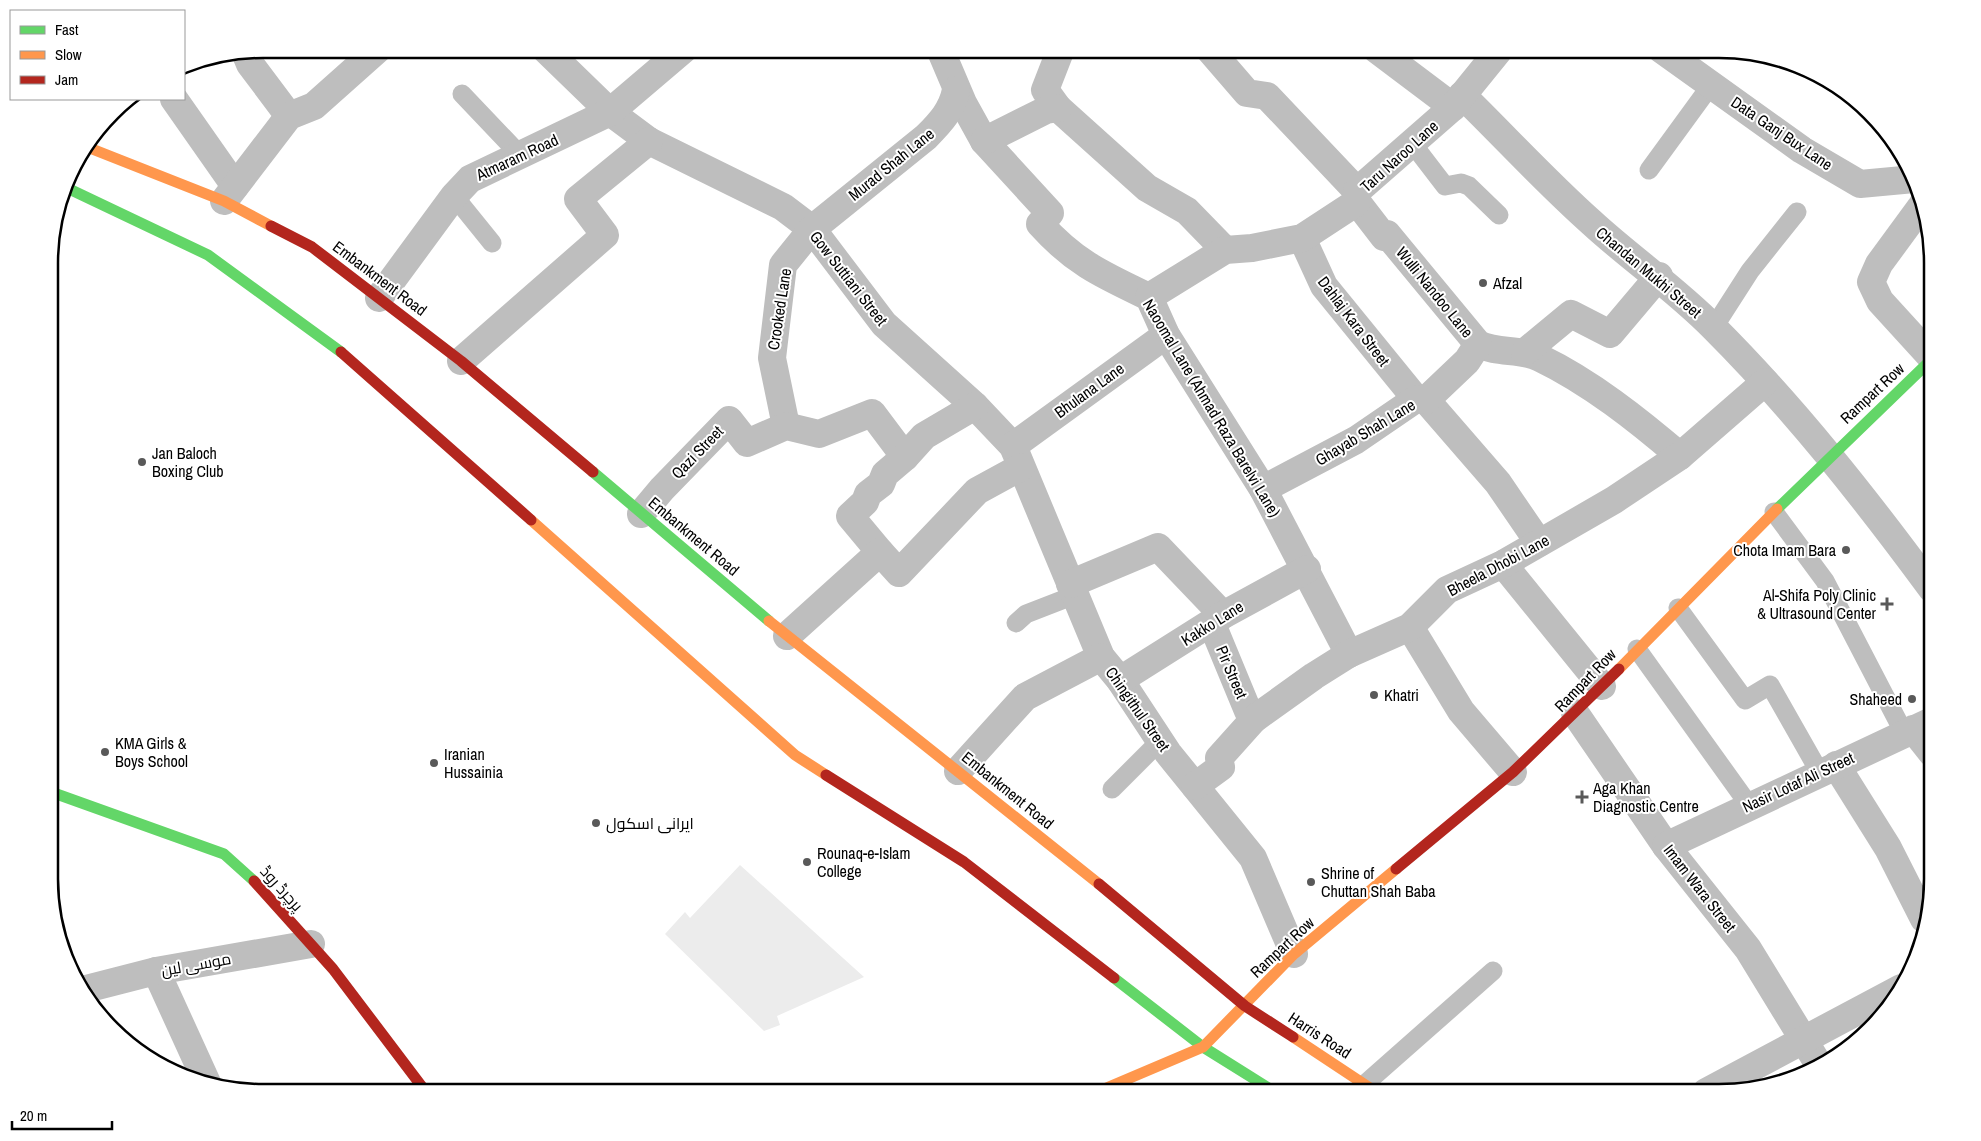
<svg xmlns="http://www.w3.org/2000/svg" width="1981" height="1141" font-family="'Archivo Narrow',Cairo,sans-serif">
<style>
.green{fill:#ececec}
.lines{fill:none;stroke-linecap:round;stroke-linejoin:round}
.lane{stroke:#bebebe;stroke-width:19}
.street{stroke:#bebebe;stroke-width:28}
.fast{stroke:#63d668;stroke-width:11}
.slow{stroke:#ff974d;stroke-width:11}
.jam{stroke:#b3261e;stroke-width:11}
.poi-dot{fill:#595959;stroke:#fff;stroke-width:2}
.labels{text-anchor:middle;dominant-baseline:central;stroke-width:4;stroke-linejoin:round;paint-order:stroke}
.street-label{font-size:16px;fill:#000;stroke:#fff}
.poi-label{font-size:16px;fill:#000;stroke:#fff;text-anchor:start}
.rim{fill:none;stroke:#000;stroke-width:2.5}
</style>
<rect width="100%" height="100%" fill="#fff"/>
<polygon class="green" points="740,865 864,977 777,1016 780,1025 764,1031 665,934 685,912 690,918"/>
<g class="lines">
<g class="lane">
<polyline points="462,94 521,156"/>
<polyline points="1412,143 1445,186 1461,183 1469,186 1499,215"/>
<polyline points="1649,170 1711,85"/>
<polyline points="454,196 492,243"/>
<polyline points="1714,327 1750,271 1797,212"/>
<polyline points="1774,512 1825,581 1904,733"/>
<polyline points="1678,608 1745,700 1770,685 1820,773"/>
<polyline points="1016,623 1026,614 1075,595"/>
<polyline points="1637,649 1749,805"/>
<polyline points="1112,789 1160,741"/>
<polyline points="1915,900 1932,891"/>
<polyline points="1365,1084 1493,971"/>
</g>
<g class="street">
<polyline points="545,49 610,112 649,141 783,207 812,229 884,324 975,406 1013,446 1101,657 1120,680 1168,753 1253,858 1294,954"/>
<path d="M 940,49 L 963,103 L 984,141 L 1050,213 L 1040,224 C 1075,263 1103,275 1149,297 L 1166,335 L 1263,489 L 1349,654"/>
<polyline points="1061,49 1045,90 1058,108 1147,188 1187,211 1225,250"/>
<polyline points="1209,49 1247,93 1267,96 1357,191"/>
<polyline points="1376,49 1453,107"/>
<polyline points="1661,49 1802,150 1860,184 1914,179"/>
<polyline points="245,52 250,64 289,116"/>
<path d="M 1462,95 C 1505,137 1546,182 1591,222 C 1631,259 1676,289 1714,328 C 1794,408 1865,498 1932,589"/>
<polyline points="174,99 235,186"/>
<polyline points="984,141 1046,110 1058,108"/>
<polyline points="224,201 289,116 314,106 378,49"/>
<path d="M 1357,202 L 1384,237 L 1387,234 L 1478,344 C 1498,354 1520,348 1540,358 C 1590,382 1638,420 1680,456"/>
<polyline points="1923,204 1879,264 1871,282 1880,301 1932,358"/>
<polyline points="1302,238 1324,286 1416,399"/>
<polyline points="1149,297 1225,250 1252,248 1302,238 1357,202 1357,191 1453,107 1500,49"/>
<polyline points="379,298 454,196 470,179 610,112 684,49"/>
<polyline points="1525,352 1571,314 1610,334 1659,276"/>
<polyline points="461,361 605,235 578,199 649,141"/>
<polyline points="1426,400 1498,483 1539,543"/>
<path d="M 786,426 L 772,358 L 783,265 L 812,229 L 926,137 C 941,122 952,110 956,90"/>
<polyline points="1013,446 1166,335"/>
<polyline points="1263,489 1356,440 1416,399 1426,400 1467,361 1478,344"/>
<polyline points="641,514 662,489 729,420 747,443 786,426 819,434 872,413 905,457"/>
<polyline points="880,552 850,516 865,502 868,494 881,484 885,474 905,457 924,436 975,406"/>
<polyline points="1503,564 1602,686"/>
<polyline points="1070,584 1158,547 1223,615"/>
<polyline points="1212,624 1248,711 1254,719"/>
<polyline points="1410,627 1461,711 1513,772"/>
<polyline points="787,636 880,552 899,573 977,491 1021,467"/>
<polyline points="1120,680 1223,615 1307,569"/>
<polyline points="1575,713 1666,846 1748,949 1819,1065"/>
<polyline points="1913,729 1932,753"/>
<polyline points="1836,765 1888,848 1924,919"/>
<polyline points="958,771 1025,697 1101,657"/>
<polyline points="1195,786 1221,767 1219,758 1254,719 1314,676 1349,654 1410,627 1447,590 1503,564 1614,500 1680,456 1765,382"/>
<polyline points="1666,846 1932,721"/>
<polyline points="156,971 208,1085"/>
<polyline points="82,990 156,971 311,944"/>
<polyline points="1706,1092 1901,988"/>
</g>
<g class="fast">
<polyline points="65,187 208,255 341,352"/>
<polyline points="593,472 769,621"/>
<polyline points="1777,509 1932,359"/>
<polyline points="51,792 224,854 254,881"/>
<polyline points="1114,978 1203,1047 1275,1092"/>
</g>
<g class="slow">
<polyline points="87,147 224,201 271,226"/>
<polyline points="531,520 795,755 826,775"/>
<polyline points="769,621 1099,884"/>
<polyline points="1619,669 1777,509"/>
<polyline points="1293,1037 1376,1092"/>
<polyline points="1097,1092 1203,1047 1294,954 1396,869"/>
</g>
<g class="jam">
<polyline points="271,226 312,247 461,361 593,472"/>
<polyline points="341,352 531,520"/>
<polyline points="826,775 964,862 1114,978"/>
<polyline points="1396,869 1513,772 1619,669"/>
<polyline points="254,881 333,969 426,1092"/>
<polyline points="1099,884 1245,1006 1293,1037"/>
</g>
</g>
<g class="poi-dot">
<circle cx="1483" cy="283" r="5"/>
<circle cx="142" cy="462" r="5"/>
<circle cx="1846" cy="550" r="5"/>
<path d="M1884.5 596.5h5v5h5v5h-5v5h-5v-5h-5v-5h5z"/>
<circle cx="1374" cy="695" r="5"/>
<circle cx="1912" cy="699" r="5"/>
<circle cx="105" cy="752" r="5"/>
<circle cx="434" cy="763" r="5"/>
<path d="M1579.5 789.5h5v5h5v5h-5v5h-5v-5h-5v-5h5z"/>
<circle cx="596" cy="823" r="5"/>
<circle cx="807" cy="862" r="5"/>
<circle cx="1311" cy="882" r="5"/>
</g>
<g class="labels">
<g class="street-label">
<text transform="translate(1782 133) rotate(34)">Data Ganj Bux Lane</text>
<text transform="translate(1399 156) rotate(-42)">Taru Naroo Lane</text>
<text transform="translate(517 157) rotate(-25)">Atmaram Road</text>
<text transform="translate(891 164) rotate(-39)">Murad Shah Lane</text>
<text transform="translate(1649 272) rotate(40)">Chandan Mukhi Street</text>
<text transform="translate(380 278) rotate(37)">Embankment Road</text>
<text transform="translate(849 278) rotate(52)">Gow Suttiani Street</text>
<text transform="translate(1435 292) rotate(51)">Wulli Nandoo Lane</text>
<text transform="translate(779 309) rotate(-81)">Crooked Lane</text>
<text transform="translate(1354 321) rotate(53)">Dahlaj Kara Street</text>
<text transform="translate(1089 390) rotate(-36)">Bhulana Lane</text>
<text transform="translate(1872 393) rotate(-43)">Rampart Row</text>
<text transform="translate(1212 408) rotate(59)">Naoomal Lane (Ahmad Raza Barelvi Lane)</text>
<text transform="translate(1365 432) rotate(-31)">Ghayab Shah Lane</text>
<text transform="translate(697 452) rotate(-46)">Qazi Street</text>
<text transform="translate(694 536) rotate(40)">Embankment Road</text>
<text transform="translate(1498 565) rotate(-28)">Bheela Dhobi Lane</text>
<text transform="translate(1212 623) rotate(-32)">Kakko Lane</text>
<text transform="translate(1232 672) rotate(67)">Pir Street</text>
<text transform="translate(1585 680) rotate(-46)">Rampart Row</text>
<text transform="translate(1138 709) rotate(55)">Chingithul Street</text>
<text transform="translate(1798 782) rotate(-25)">Nasir Lotaf Ali Street</text>
<text transform="translate(1008 790) rotate(39)">Embankment Road</text>
<text transform="translate(282 888) rotate(48)">پرچرڈ روڈ</text>
<text transform="translate(1700 888) rotate(52)">Imam Wara Street</text>
<text transform="translate(1282 947) rotate(-43)">Rampart Row</text>
<text transform="translate(196 964) rotate(-10)">موسی لین</text>
<text transform="translate(1320 1035) rotate(33)">Harris Road</text>
</g>
<g class="poi-label">
<text x="1493" y="283">Afzal</text>
<text x="152" y="453">Jan Baloch<tspan x="152" dy="18">Boxing Club</tspan></text>
<text x="1836" y="550" text-anchor="end">Chota Imam Bara</text>
<text x="1876" y="595" text-anchor="end">Al-Shifa Poly Clinic<tspan x="1876" dy="18">&amp; Ultrasound Center</tspan></text>
<text x="1384" y="695">Khatri</text>
<text x="1902" y="699" text-anchor="end">Shaheed</text>
<text x="115" y="743">KMA Girls &amp;<tspan x="115" dy="18">Boys School</tspan></text>
<text x="444" y="754">Iranian<tspan x="444" dy="18">Hussainia</tspan></text>
<text x="1593" y="788">Aga Khan<tspan x="1593" dy="18">Diagnostic Centre</tspan></text>
<text x="606" y="823">ایرانی اسکول</text>
<text x="817" y="853">Rounaq-e-Islam<tspan x="817" dy="18">College</tspan></text>
<text x="1321" y="873">Shrine of<tspan x="1321" dy="18">Chuttan Shah Baba</tspan></text>
</g>
</g>
<path d="M0 0H1981V1141H0ZM263 58H1719A205 205 0 0 1 1924 263V879A205 205 0 0 1 1719 1084H263A205 205 0 0 1 58 879V263A205 205 0 0 1 263 58Z" fill="#fff" fill-rule="evenodd"/>
<path class="rim" d="M263 58H1719A205 205 0 0 1 1924 263V879A205 205 0 0 1 1719 1084H263A205 205 0 0 1 58 879V263A205 205 0 0 1 263 58Z"/>
<rect x="10" y="10" width="175" height="90" fill="#ffffff" stroke="#999999"/>
<rect x="20" y="26" width="25" height="8" fill="#63d668" stroke="#999999"/>
<text x="55" y="35" font-size="15" fill="#000000">Fast</text>
<rect x="20" y="51" width="25" height="8" fill="#ff974d" stroke="#999999"/>
<text x="55" y="60" font-size="15" fill="#000000">Slow</text>
<rect x="20" y="76" width="25" height="8" fill="#b3261e" stroke="#999999"/>
<text x="55" y="85" font-size="15" fill="#000000">Jam</text>
<path d="M12 1121v8h100v-8" fill="none" stroke="#000000" stroke-width="2.5"/>
<text x="20" y="1121" font-size="15" fill="#000000" stroke="#ffffff" stroke-width="4" paint-order="stroke">20 m</text>
</svg>
